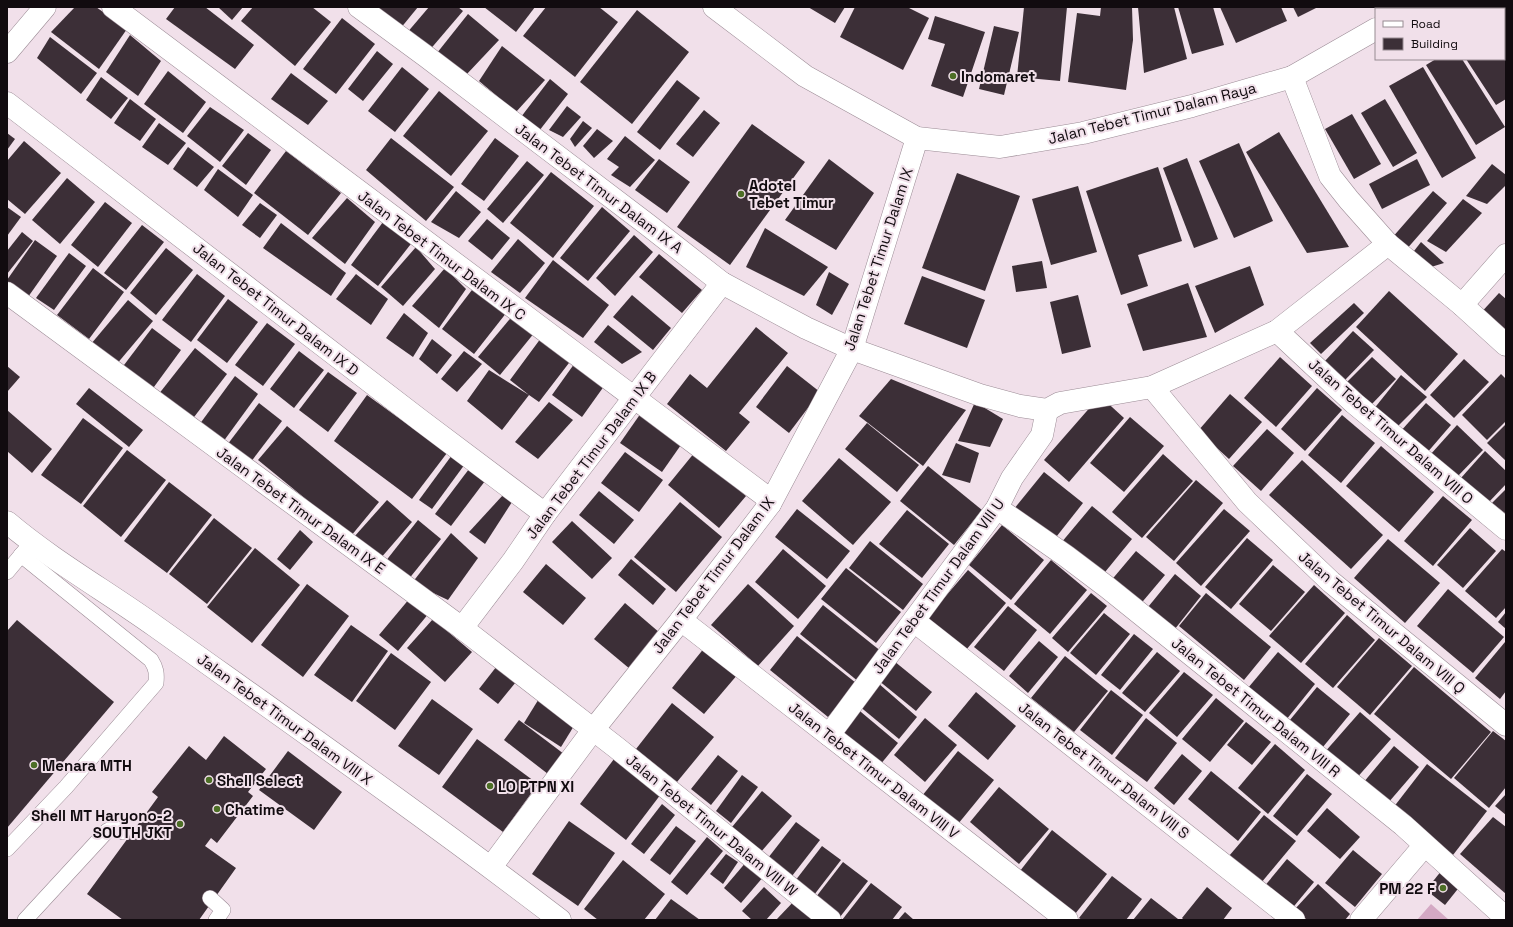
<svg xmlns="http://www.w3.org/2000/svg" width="1513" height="927" font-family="'Space Grotesk',sans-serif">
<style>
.green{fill:#d4a9c4}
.building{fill:#3c2f37}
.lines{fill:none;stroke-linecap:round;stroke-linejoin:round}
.service-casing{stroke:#9b8b95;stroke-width:16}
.minor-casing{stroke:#9b8b95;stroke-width:23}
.tertiary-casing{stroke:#9b8b95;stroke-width:23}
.service{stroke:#fff;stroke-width:15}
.minor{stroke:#fff;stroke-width:22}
.tertiary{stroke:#fff;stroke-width:22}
.poi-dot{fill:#4d6f26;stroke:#f1e0ea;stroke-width:1.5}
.labels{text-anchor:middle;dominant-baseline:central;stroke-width:4;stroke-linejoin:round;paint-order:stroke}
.poi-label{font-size:15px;font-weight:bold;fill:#110b0f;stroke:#f1e0ea;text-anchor:start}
.street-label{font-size:15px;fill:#110b0f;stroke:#f1e0ea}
</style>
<rect width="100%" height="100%" fill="#f1e0ea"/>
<polygon class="green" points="1431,904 1449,920 1417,920"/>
<g class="building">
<polygon points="75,7 96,7 127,29 99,69 51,32"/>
<polygon points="175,7 205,7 254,45 235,69 166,19"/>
<polygon points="218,7 243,7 232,20"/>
<polygon points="253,7 312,7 331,22 295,66 241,21"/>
<polygon points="380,7 418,7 400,29 377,10"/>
<polygon points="429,7 458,7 463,11 428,52 406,34"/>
<polygon points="484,7 535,7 516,32"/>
<polygon points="546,7 599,7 618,22 575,77 523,36"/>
<polygon points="808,7 845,7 835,23"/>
<polygon points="855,7 907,7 929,18 903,70 840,37"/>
<polygon points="1024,7 1067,7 1060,81 1017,77"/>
<polygon points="1101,7 1132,7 1133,40 1126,90 1068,82 1077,13 1100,16"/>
<polygon points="1138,7 1174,7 1187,59 1144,73"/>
<polygon points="1178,7 1213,7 1224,45 1192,54"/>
<polygon points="1220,7 1281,7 1287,21 1236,43"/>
<polygon points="1293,7 1318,7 1298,17"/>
<polygon points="637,10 689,52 632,124 580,82"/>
<polygon points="468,14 499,40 466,75 437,53"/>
<polygon points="935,16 985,32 963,97 931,86 945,44 928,39"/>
<polygon points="342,18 375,44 336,94 303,69"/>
<polygon points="1506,22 1506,99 1496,105 1466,59 1504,59 1504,24"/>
<polygon points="994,26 1019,32 1004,95 979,89"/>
<polygon points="130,35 161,61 138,96 106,72"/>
<polygon points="50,37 97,73 81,94 37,58"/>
<polygon points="502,46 545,80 516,112 479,81"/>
<polygon points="377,51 393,64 363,101 348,89"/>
<polygon points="1436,59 1462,59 1505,127 1476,145 1426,65"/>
<polygon points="402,67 429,89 395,132 368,111"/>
<polygon points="1423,67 1476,158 1442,178 1389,86"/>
<polygon points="168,71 206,102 183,133 144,104"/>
<polygon points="291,73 328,101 308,125 271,99"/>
<polygon points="101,77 128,98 111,119 86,100"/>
<polygon points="550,79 568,94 539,131 521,117"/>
<polygon points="677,80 700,98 660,150 637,132"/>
<polygon points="439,91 488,131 451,176 403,136"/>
<polygon points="130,99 156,119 140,141 114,123"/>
<polygon points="1385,99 1417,153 1393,167 1361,113"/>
<polygon points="567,106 581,117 563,137 549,130"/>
<polygon points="210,107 244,130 220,162 187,136"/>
<polygon points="704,110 720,123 693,157 676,144"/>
<polygon points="1352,114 1381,164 1354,179 1325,129"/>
<polygon points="583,121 592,128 575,147 570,139"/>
<polygon points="159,123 186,143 168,165 142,147"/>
<polygon points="752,124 805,162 730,265 677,227"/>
<polygon points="597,129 613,141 594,158 583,146"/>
<polygon points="1279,132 1349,247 1307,253 1246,152"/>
<polygon points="7,133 15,139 7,150"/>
<polygon points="248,133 271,150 246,185 222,166"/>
<polygon points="625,136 655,160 630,187 611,175 619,167 607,159"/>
<polygon points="391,138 454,187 426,221 366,170"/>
<polygon points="495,138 519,156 484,201 461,184"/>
<polygon points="24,141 61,173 25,214 7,199 7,161"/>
<polygon points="1239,143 1273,221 1234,238 1199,161"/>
<polygon points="188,147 214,167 197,187 173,169"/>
<polygon points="286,151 341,193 308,235 254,193"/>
<polygon points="1187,158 1218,239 1194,248 1163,168"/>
<polygon points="659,159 690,182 667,213 635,190"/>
<polygon points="829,159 874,193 836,250 785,220"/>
<polygon points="1417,159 1430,185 1382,209 1369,184"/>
<polygon points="527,161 544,175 503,223 487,209"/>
<polygon points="1492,164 1506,175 1506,185 1487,204 1466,196"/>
<polygon points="1158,167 1182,241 1138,255 1148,286 1121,295 1086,191"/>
<polygon points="218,169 253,195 238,217 204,190"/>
<polygon points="551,172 594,206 553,258 510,223"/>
<polygon points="957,173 1020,196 985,291 922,268"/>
<polygon points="67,178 95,202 60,244 32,220"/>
<polygon points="1078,186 1097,252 1051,265 1032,199"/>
<polygon points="456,191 481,212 459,238 431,222"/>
<polygon points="1433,191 1447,203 1405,251 1391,239"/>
<polygon points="347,198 375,222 345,264 312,238"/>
<polygon points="1463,199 1482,213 1446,252 1427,241"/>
<polygon points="105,202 132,223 98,267 71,245"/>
<polygon points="260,203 277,215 260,238 242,225"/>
<polygon points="7,207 21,217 7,236"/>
<polygon points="602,207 630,231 588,281 560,258"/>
<polygon points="386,218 414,240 378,286 351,265"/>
<polygon points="487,219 510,238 492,260 468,241"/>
<polygon points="281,223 346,273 331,296 263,248"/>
<polygon points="142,225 164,242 126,290 104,273"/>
<polygon points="765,228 828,267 804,296 746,267"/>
<polygon points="22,232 33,241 7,274 7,251"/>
<polygon points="634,235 653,252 615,296 596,278"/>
<polygon points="518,239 545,263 520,293 491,272"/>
<polygon points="35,240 57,256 28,297 7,282 7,280"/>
<polygon points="1421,242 1444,263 1431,267 1414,251"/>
<polygon points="416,247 435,269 403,306 381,287"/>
<polygon points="166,248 193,270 156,315 130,293"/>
<polygon points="69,253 86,266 54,310 36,298"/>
<polygon points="659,254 702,290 682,313 639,277"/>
<polygon points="553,260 609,305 583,338 525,298"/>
<polygon points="1042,261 1047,288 1016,292 1012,266"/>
<polygon points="1250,266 1264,305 1215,333 1195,286"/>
<polygon points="93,268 124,292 89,339 57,315"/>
<polygon points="445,268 466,289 439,328 412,306"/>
<polygon points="829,272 849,284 832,315 816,305"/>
<polygon points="197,274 225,296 191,342 162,320"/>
<polygon points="356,274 388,299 371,325 336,299"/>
<polygon points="922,276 985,300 967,348 904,324"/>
<polygon points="1188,283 1207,337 1143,351 1127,304"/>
<polygon points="475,286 507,312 474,354 442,329"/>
<polygon points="1389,291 1458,354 1425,391 1356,327"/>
<polygon points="1499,293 1506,299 1506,341 1478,316"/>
<polygon points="632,295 671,328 653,350 613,317"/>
<polygon points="1078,295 1091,347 1062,354 1050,302"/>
<polygon points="228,299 258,322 227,363 197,340"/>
<polygon points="128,300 153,321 116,365 91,344"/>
<polygon points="1354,303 1364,313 1321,354 1310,343"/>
<polygon points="404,313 428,333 413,357 386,338"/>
<polygon points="514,314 535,332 500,375 478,357"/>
<polygon points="267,323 295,344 263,386 235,365"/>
<polygon points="608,325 642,352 622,364 594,342"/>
<polygon points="756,327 788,353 739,413 750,422 726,451 667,404 690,374 707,388"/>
<polygon points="152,328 181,350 151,391 121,369"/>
<polygon points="1353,331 1374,350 1345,380 1324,362"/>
<polygon points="541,338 572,359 539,402 529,395 502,430 467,401 489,370 529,395 510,380"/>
<polygon points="432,339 452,355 437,374 419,359"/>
<polygon points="195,348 227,374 191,421 158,395"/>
<polygon points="299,351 324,370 294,408 270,389"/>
<polygon points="464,351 482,364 457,392 441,379"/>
<polygon points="1280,357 1312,386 1276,427 1244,398"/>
<polygon points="1372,357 1396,379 1370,406 1346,383"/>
<polygon points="1464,359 1489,382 1454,418 1430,395"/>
<polygon points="577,360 607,382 582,417 552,395"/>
<polygon points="7,366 20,377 7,392"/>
<polygon points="787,366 820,392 789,433 756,407"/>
<polygon points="328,372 357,393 328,432 299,410"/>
<polygon points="1501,374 1506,379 1506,421 1487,440 1462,415"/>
<polygon points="1401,375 1427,397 1395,429 1373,410"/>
<polygon points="235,376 258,394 223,442 199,425"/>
<polygon points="891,379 966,410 923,466 859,416"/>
<polygon points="89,388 143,430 129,447 76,404"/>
<polygon points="1317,388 1342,410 1305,451 1281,429"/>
<polygon points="1230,394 1262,422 1229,459 1198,431"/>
<polygon points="367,395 447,453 412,499 334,441"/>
<polygon points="1100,396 1124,418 1069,482 1044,460"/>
<polygon points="549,402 573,420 538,459 515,442"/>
<polygon points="975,402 1003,419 990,447 958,441"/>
<polygon points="259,403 282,421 250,463 227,445"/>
<polygon points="1426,403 1451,425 1426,454 1400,432"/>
<polygon points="7,410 52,449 32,473 7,451"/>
<polygon points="641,413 683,442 662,472 620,443"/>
<polygon points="1342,415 1375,443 1341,483 1308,455"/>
<polygon points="1130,417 1164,446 1124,492 1090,463"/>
<polygon points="83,418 123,448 81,504 41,475"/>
<polygon points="867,423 919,465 897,492 845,449"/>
<polygon points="1506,424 1506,461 1487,443"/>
<polygon points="1457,425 1483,450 1456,478 1430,455"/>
<polygon points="287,426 379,502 351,536 258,460"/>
<polygon points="1267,429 1294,453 1261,491 1233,466"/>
<polygon points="956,443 979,453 970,483 942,475"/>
<polygon points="1381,446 1434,492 1399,532 1346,486"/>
<polygon points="127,450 166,480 121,537 83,506"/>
<polygon points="1485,451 1506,471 1506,484 1489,502 1461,478"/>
<polygon points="625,452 663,480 639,512 601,483"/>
<polygon points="695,452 746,496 719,528 668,485"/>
<polygon points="1163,454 1193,481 1142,538 1112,512"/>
<polygon points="452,455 465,464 432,509 419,500"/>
<polygon points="839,458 891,502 853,545 802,501"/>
<polygon points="1302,460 1383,535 1351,569 1269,495"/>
<polygon points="928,466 982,510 954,545 900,501"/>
<polygon points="469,469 485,481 451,526 435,514"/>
<polygon points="1044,472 1083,503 1053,541 1014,509"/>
<polygon points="1196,480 1223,503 1174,561 1146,537"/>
<polygon points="169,482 212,515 167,573 124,541"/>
<polygon points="1506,489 1506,514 1492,503"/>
<polygon points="599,491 634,520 614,544 579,515"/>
<polygon points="503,495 512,502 485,544 469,532"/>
<polygon points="1443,496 1472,520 1433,566 1404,541"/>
<polygon points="387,500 412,522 380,559 354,537"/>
<polygon points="680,502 722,537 676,592 634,557"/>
<polygon points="1092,506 1132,539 1101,577 1061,543"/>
<polygon points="797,509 850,551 827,579 775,537"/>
<polygon points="1224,509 1250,531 1201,586 1176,563"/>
<polygon points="907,510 949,544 922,578 879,544"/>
<polygon points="214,518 252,548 207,604 169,574"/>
<polygon points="418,520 441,539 408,580 385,562"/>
<polygon points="572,521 612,558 592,579 552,542"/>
<polygon points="1002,525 1044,560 1011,600 969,565"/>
<polygon points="1470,528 1496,551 1463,588 1437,565"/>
<polygon points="300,530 313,542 290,570 277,559"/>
<polygon points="451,533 478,558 448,600 412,583"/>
<polygon points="1247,538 1273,560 1231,609 1205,587"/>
<polygon points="1388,539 1440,583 1405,623 1354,578"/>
<polygon points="870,541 923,584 903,610 849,568"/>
<polygon points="255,548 300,585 252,643 207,607"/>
<polygon points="783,549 826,586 798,619 755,582"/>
<polygon points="1502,549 1506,552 1506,607 1496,618 1465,591"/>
<polygon points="1136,551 1165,575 1138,607 1109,583"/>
<polygon points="631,559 666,589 653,605 618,575"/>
<polygon points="1051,560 1087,590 1050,634 1014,604"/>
<polygon points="546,564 586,598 563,625 523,592"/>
<polygon points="1273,565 1305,592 1271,631 1239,604"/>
<polygon points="846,568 901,612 876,643 821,599"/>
<polygon points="968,570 1006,603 966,650 927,618"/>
<polygon points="1175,574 1201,596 1171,634 1144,612"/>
<polygon points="307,584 349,616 303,677 261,645"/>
<polygon points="748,584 794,626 758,666 711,625"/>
<polygon points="1314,585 1345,613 1301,663 1269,636"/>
<polygon points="1448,589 1504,637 1473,673 1417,626"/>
<polygon points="1091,593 1107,606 1068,652 1052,638"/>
<polygon points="1206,593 1271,647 1244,680 1179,626"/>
<polygon points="410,598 429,613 398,651 379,635"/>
<polygon points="625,603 660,633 630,669 594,639"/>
<polygon points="823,605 882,652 859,682 800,634"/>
<polygon points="1008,606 1037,630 1004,671 974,647"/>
<polygon points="1506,612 1506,629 1498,622"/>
<polygon points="1104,613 1130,634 1096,675 1070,653"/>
<polygon points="1347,615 1375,640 1333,688 1305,664"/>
<polygon points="433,619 472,652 445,682 407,648"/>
<polygon points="17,620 114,702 7,828 7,631"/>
<polygon points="351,625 388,651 352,702 314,675"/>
<polygon points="1134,634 1153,649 1120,690 1101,675"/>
<polygon points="797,636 856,683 828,717 770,670"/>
<polygon points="1379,638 1412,666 1370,715 1337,687"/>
<polygon points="1039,641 1058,657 1028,693 1009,676"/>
<polygon points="1505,642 1506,643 1506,691 1500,699 1475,678"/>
<polygon points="705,647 738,674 704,714 672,688"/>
<polygon points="1157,652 1180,671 1145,712 1122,693"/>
<polygon points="1278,652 1315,684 1286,720 1248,688"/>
<polygon points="391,653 431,682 395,730 356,701"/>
<polygon points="1065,656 1108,691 1074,732 1031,698"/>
<polygon points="894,661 932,692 916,711 878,680"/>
<polygon points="500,662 520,677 498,704 479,689"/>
<polygon points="1414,667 1491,732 1451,779 1374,714"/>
<polygon points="1184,672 1213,695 1177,737 1149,713"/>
<polygon points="878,683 917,717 899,739 858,705"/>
<polygon points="1317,687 1350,714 1318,753 1285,726"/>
<polygon points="1111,690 1143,715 1112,755 1080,730"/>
<polygon points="976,692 1016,726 988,760 948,726"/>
<polygon points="540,697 577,721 561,747 524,723"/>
<polygon points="1216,698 1244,721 1210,762 1182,739"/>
<polygon points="432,699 473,729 439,775 398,746"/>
<polygon points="672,703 714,737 677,782 636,749"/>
<polygon points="855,707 898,743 880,765 837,729"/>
<polygon points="1360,712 1391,739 1355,780 1324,753"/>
<polygon points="925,718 957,745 925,782 894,755"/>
<polygon points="1146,718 1177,743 1147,782 1115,758"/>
<polygon points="519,720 564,754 548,774 504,740"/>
<polygon points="1246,722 1271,742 1252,765 1227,745"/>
<polygon points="1493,731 1506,741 1506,787 1489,808 1454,778"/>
<polygon points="224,736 266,769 248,792 253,796 217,843 211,838 205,846 236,868 199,920 123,920 87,894 158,797 152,792 189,746 206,760"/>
<polygon points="477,739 538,784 503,832 442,787"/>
<polygon points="1275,744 1305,770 1268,814 1238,788"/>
<polygon points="1394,746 1419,767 1388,803 1363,783"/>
<polygon points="288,751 342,792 314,830 259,790"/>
<polygon points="958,751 994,780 958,824 922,796"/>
<polygon points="1182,754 1202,771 1174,805 1154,788"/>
<polygon points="718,755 738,771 711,805 691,789"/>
<polygon points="614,759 661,794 626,840 580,804"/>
<polygon points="1427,764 1487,811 1453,855 1393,808"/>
<polygon points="1211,771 1261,812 1238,841 1188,799"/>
<polygon points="1307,774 1332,794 1297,836 1273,816"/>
<polygon points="742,775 758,787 731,823 716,811"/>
<polygon points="999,787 1049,829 1019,864 970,822"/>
<polygon points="762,791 792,816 761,852 732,827"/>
<polygon points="1506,794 1506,815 1495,806"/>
<polygon points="662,804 675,815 644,854 631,844"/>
<polygon points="1327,808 1360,837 1340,859 1307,831"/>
<polygon points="1264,815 1296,841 1261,883 1229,856"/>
<polygon points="1493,817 1506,827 1506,894 1460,854"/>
<polygon points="569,821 615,853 578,906 532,874"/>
<polygon points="796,822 820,840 792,876 768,858"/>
<polygon points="676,826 696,841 670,875 650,860"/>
<polygon points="1052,830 1107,874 1075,914 1020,871"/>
<polygon points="707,837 723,851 687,895 671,882"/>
<polygon points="822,846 841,860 814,895 795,881"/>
<polygon points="1353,850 1382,874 1355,907 1325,883"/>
<polygon points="726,854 738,862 723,884 710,874"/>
<polygon points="1287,859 1314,882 1290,911 1263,888"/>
<polygon points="623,860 665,894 644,920 598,920 584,909"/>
<polygon points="747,861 764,876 741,903 724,888"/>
<polygon points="843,862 868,881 840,917 816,897"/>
<polygon points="1442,870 1461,885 1445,905 1426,890"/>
<polygon points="1112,876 1142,899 1126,920 1082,920 1079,918"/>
<polygon points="871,883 902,907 892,920 842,920"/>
<polygon points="1318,884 1350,914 1345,920 1307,920 1295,909"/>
<polygon points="764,887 781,903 766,920 752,920 742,911"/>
<polygon points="1207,887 1232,908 1223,920 1184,920 1182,918"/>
<polygon points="797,898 815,920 776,920"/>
<polygon points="1151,898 1178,919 1177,920 1133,920"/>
<polygon points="671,899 700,920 655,920"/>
<polygon points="905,912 914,920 898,920"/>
</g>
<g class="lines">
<g class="service-casing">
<g id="service">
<polyline points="7,572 27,548"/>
<path d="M 7,849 L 66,787 L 156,683 C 157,673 156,668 151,660 L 21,555"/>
<polyline points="210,898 223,910 216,920"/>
<path d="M 25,920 L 107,831 C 114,827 117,827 123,832"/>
</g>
</g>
<g class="minor-casing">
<g id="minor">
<polyline points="113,7 764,495 770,504"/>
<polyline points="359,7 427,57 648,225 722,283 806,328 852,349 980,395 1020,406 1047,410 1060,403 1152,387 1277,331 1388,244"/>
<polyline points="7,52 45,7"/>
<polyline points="1292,77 1330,176 1349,200 1388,244 1462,305 1506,345"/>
<polyline points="7,103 420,420 545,514"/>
<polyline points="7,293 462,628 617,748 830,920"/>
<polyline points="1462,305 1506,255"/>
<polyline points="1277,331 1354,403 1506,529"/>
<polyline points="1152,387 1247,502 1331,582 1506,725"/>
<polyline points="997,508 1066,556 1107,587 1403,825 1506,918"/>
<polyline points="681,620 1067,920"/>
<polyline points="914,621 1294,920"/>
<polyline points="462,628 513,561 545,514 722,283"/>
<polyline points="829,735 997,508 1012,478 1042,435 1047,410"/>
<polyline points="491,867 593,730 681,620 770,504 852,349 917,138"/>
<polyline points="1361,920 1424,846"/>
</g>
</g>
<g class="tertiary-casing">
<g id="tertiary">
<polyline points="714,7 805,76 917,138 1000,147 1083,133 1192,106 1292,77 1376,29"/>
<polyline points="1410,9 1414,7"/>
<path d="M 7,522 C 53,561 106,591 155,626 C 291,723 428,819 560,920"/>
</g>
</g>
<use href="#service" class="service"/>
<use href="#minor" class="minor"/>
<use href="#tertiary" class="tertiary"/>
</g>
<g class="poi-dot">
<circle cx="953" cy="76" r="4"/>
<circle cx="741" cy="194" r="4"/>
<circle cx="34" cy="765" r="4"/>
<circle cx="209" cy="780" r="4"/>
<circle cx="490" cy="786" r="4"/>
<circle cx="217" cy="809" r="4"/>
<circle cx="180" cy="824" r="4"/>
<circle cx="1443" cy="888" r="4"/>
</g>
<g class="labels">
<g class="poi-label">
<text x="961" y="76">Indomaret</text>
<text x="749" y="185">Adotel<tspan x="749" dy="17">Tebet Timur</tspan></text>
<text x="42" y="765">Menara MTH</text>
<text x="217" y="780">Shell Select</text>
<text x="498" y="786">LO PTPN XI</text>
<text x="225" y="809">Chatime</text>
<text x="172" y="815" text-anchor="end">Shell MT Haryono-2<tspan x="172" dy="17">SOUTH JKT</tspan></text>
<text x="1435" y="888" text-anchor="end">PM 22 F</text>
</g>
<g class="street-label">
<text transform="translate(1152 113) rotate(-14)">Jalan Tebet Timur Dalam Raya</text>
<text transform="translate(599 188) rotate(37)">Jalan Tebet Timur Dalam IX A</text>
<text transform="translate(442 255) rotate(37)">Jalan Tebet Timur Dalam IX C</text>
<text transform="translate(878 259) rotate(-72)">Jalan Tebet Timur Dalam IX</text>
<text transform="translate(276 309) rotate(38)">Jalan Tebet Timur Dalam IX D</text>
<text transform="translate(1391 431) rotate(41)">Jalan Tebet Timur Dalam VIII O</text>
<text transform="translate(591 455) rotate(-53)">Jalan Tebet Timur Dalam IX B</text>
<text transform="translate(301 510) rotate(36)">Jalan Tebet Timur Dalam IX E</text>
<text transform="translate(713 575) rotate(-53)">Jalan Tebet Timur Dalam IX</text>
<text transform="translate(938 586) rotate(-54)">Jalan Tebet Timur Dalam VIII U</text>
<text transform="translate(1382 622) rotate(40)">Jalan Tebet Timur Dalam VIII Q</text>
<text transform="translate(1256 707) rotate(39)">Jalan Tebet Timur Dalam VIII R</text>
<text transform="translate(285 719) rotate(36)">Jalan Tebet Timur Dalam VIII X</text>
<text transform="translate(874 770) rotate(38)">Jalan Tebet Timur Dalam VIII V</text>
<text transform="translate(1104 770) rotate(38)">Jalan Tebet Timur Dalam VIII S</text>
<text transform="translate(712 825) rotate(39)">Jalan Tebet Timur Dalam VIII W</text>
</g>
</g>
<rect width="1513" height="927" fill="none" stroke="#110b0f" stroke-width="16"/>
<rect x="1375" y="8" width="130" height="52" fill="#f1e0ea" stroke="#978b92"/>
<rect x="1383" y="21" width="20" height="6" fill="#ffffff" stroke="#978b92"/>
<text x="1411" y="28" font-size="12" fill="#110b0f">Road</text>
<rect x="1383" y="38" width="20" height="12" fill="#3c2f37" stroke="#978b92"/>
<text x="1411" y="48" font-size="12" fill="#110b0f">Building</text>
</svg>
